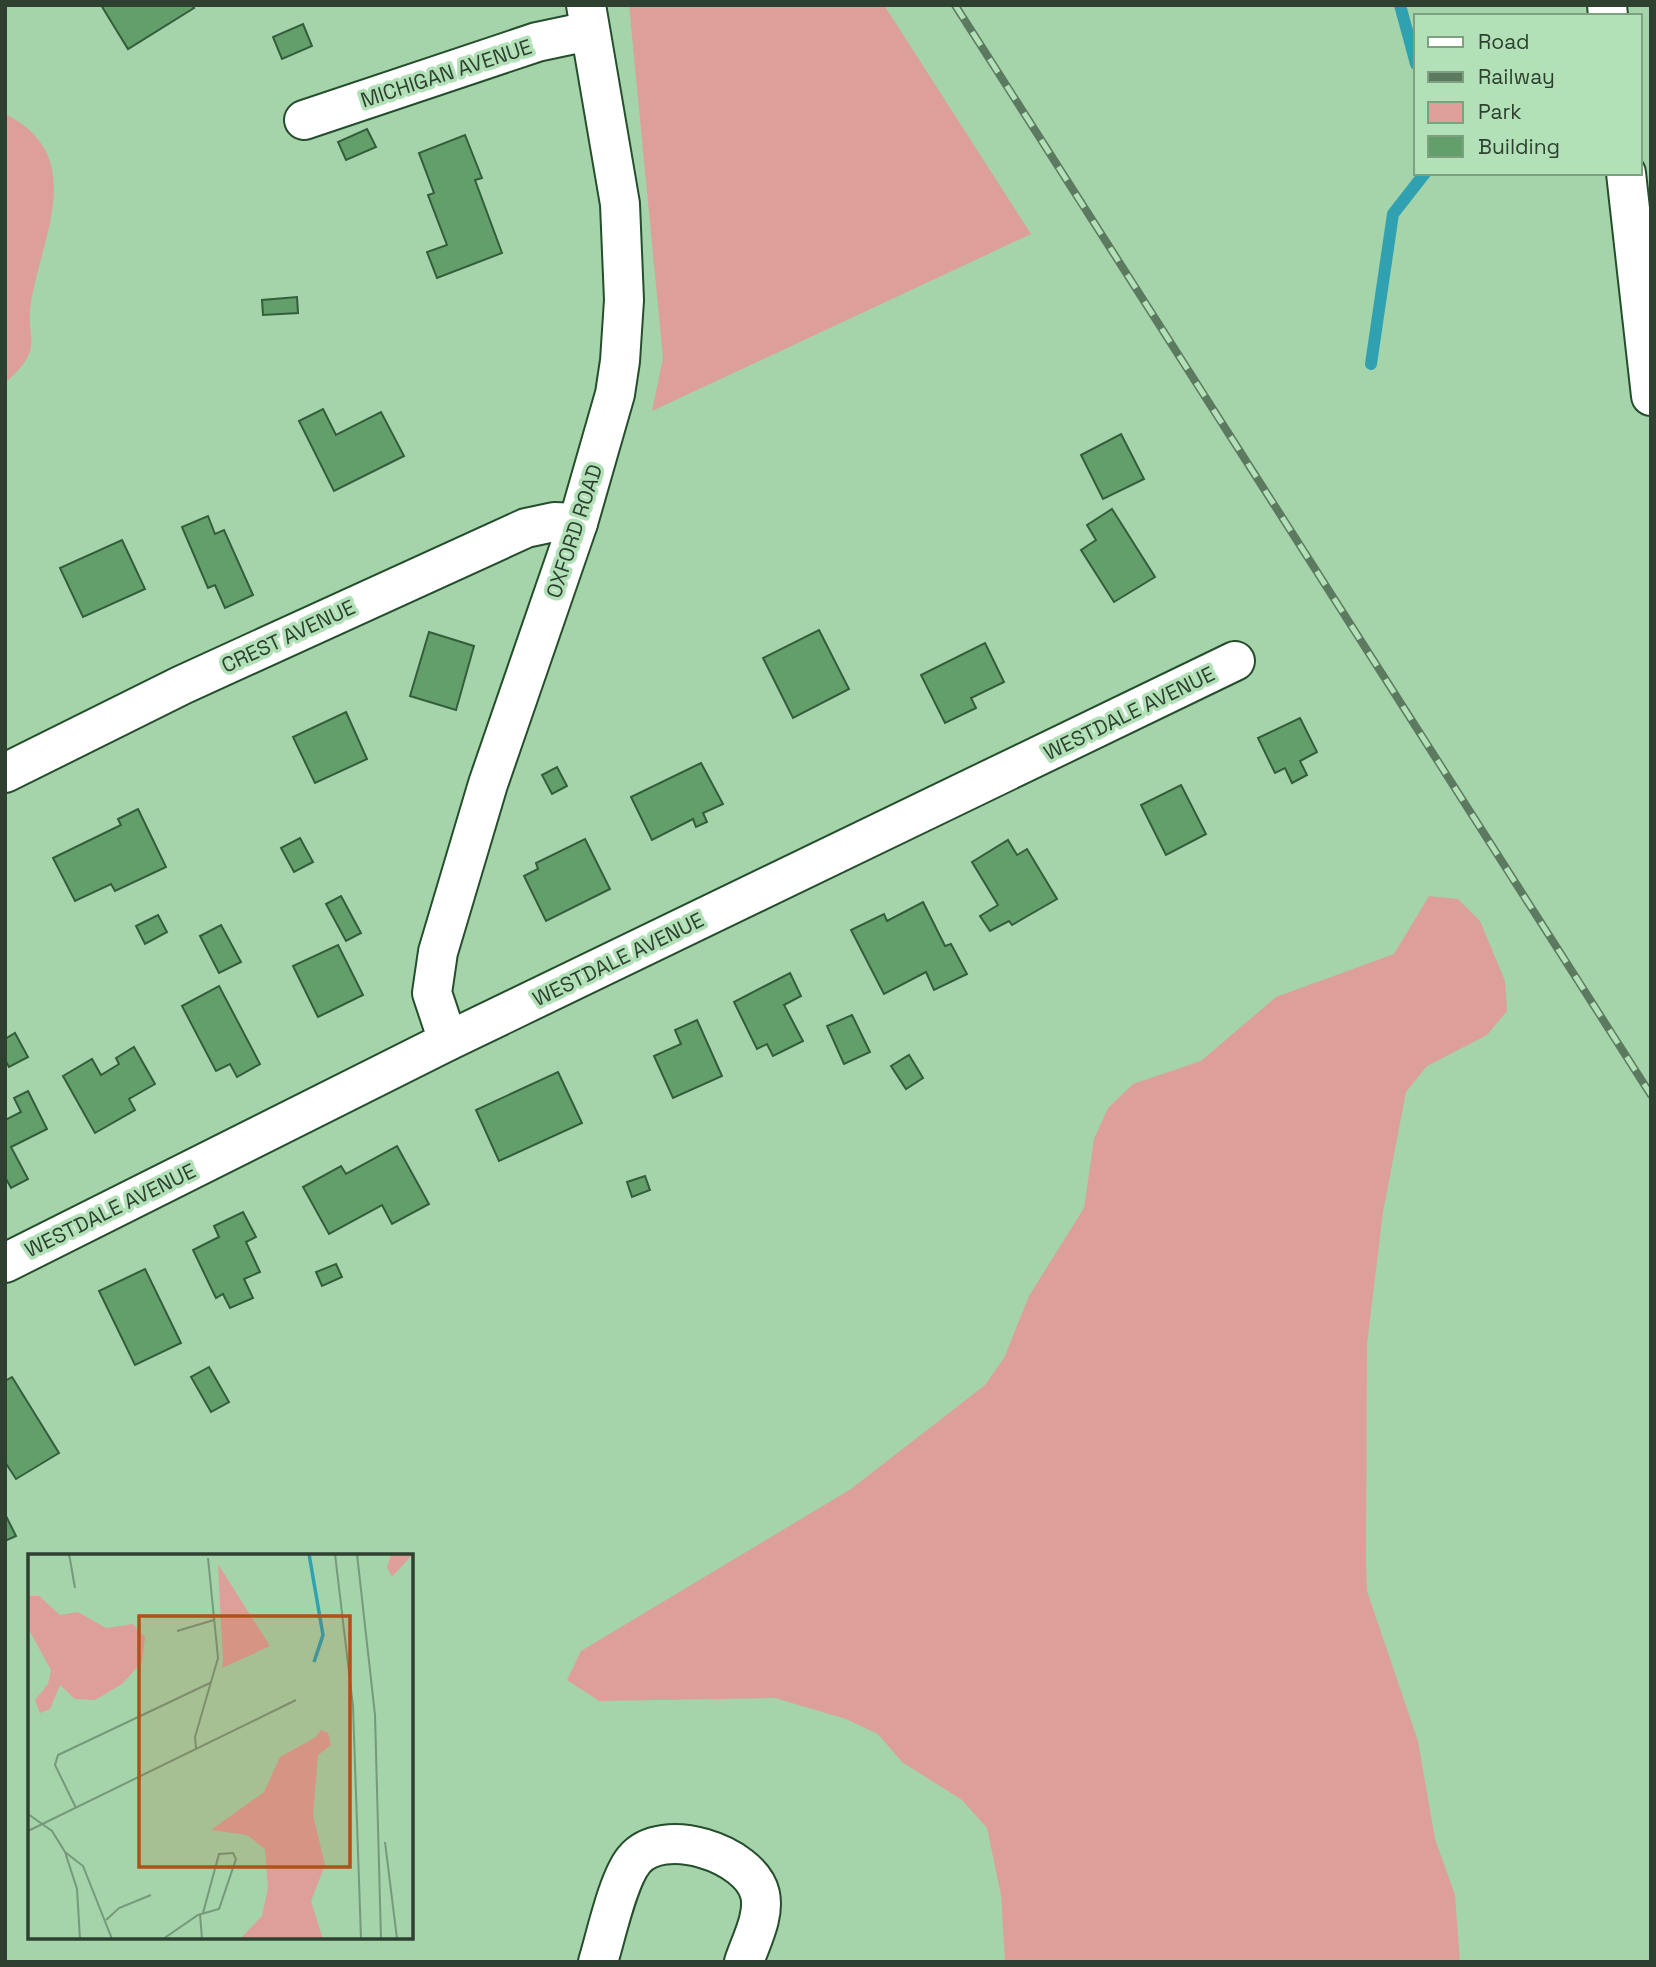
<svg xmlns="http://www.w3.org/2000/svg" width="1656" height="1967" font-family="'Space Grotesk',sans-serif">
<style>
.green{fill:#dda098}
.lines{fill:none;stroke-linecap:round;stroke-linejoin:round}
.stream{stroke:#30a1b0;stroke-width:12}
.building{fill:#629f6b;stroke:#345e3b;stroke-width:2}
.minor-casing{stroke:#254e2c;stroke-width:42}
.highway-casing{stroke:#254e2c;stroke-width:42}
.minor{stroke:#fff;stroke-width:38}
.highway{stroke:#fff;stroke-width:38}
.rail-casing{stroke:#5c7a60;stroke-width:8}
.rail{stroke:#b2e0b7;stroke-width:5;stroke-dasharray:16;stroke-linecap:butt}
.labels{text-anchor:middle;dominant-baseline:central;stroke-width:7;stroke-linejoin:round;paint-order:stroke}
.street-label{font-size:21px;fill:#2e4130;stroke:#b2e0b7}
.inset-river{fill:none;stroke:#30a1b0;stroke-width:3.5}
.inset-road{fill:none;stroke:#759979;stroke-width:2}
.view{fill:#b05217;fill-opacity:0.15;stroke:#b05217;stroke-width:3.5}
.inset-edge{fill:none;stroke:#2e4130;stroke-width:3.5}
</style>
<rect width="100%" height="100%" fill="#a5d3aa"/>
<g class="green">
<polygon points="629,5 884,5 1031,234 652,411 663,358"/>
<path d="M 5,114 C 86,154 45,230 32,296 C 23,342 48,345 5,383 Z"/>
<polygon points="1429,896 1458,899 1480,921 1505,981 1507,1011 1487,1035 1427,1066 1406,1092 1383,1212 1367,1344 1366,1562 1367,1591 1418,1741 1435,1839 1455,1895 1460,1962 1005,1962 1001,1895 987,1828 962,1800 902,1762 878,1734 846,1719 775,1698 599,1701 567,1680 581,1651 851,1489 985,1385 1004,1358 1029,1296 1084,1208 1094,1139 1108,1108 1133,1084 1201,1061 1276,997 1394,954"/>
</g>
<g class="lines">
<g class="stream">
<polyline points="1400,5 1416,64"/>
<polyline points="1371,364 1393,214 1425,173"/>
</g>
</g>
<g class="building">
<polygon points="101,5 192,5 194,8 128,49"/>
<polygon points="303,24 312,46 282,59 273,37"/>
<polygon points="367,129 376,147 346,160 338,142"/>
<polygon points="465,135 482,178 475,180 502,253 437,278 427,252 447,245 428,195 434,193 419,153"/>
<polygon points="297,297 298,313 263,315 262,300"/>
<polygon points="323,409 336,435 381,412 404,456 334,491 299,421"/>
<polygon points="1121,434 1144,479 1103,499 1081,455"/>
<polygon points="1112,509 1155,577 1114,602 1081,550 1096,540 1087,525"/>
<polygon points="208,516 215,534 224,530 253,595 225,608 215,585 208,588 182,527"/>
<polygon points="122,540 145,589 83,617 60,568"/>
<polygon points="819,630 849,689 793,718 763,658"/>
<polygon points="429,632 474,646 456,710 410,696"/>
<polygon points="985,643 1004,682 971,698 976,708 945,723 921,675"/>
<polygon points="346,712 367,759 315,783 293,737"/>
<polygon points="1300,718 1317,752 1300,761 1307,775 1292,783 1285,768 1275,773 1258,738"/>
<polygon points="701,763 723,804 703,813 707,822 696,827 693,819 652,840 631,797"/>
<polygon points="557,767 567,786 552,794 542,775"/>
<polygon points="1181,785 1206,834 1166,855 1141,805"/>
<polygon points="138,809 166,867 115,891 111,884 75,901 53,858 121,825 118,819"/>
<polygon points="300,838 313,862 294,872 281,848"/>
<polygon points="585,839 610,889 546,921 524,876 538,869 536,863"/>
<polygon points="1008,840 1017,855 1027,849 1057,899 1012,925 1009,921 990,931 980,916 998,905 972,862"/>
<polygon points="341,896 361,933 346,941 326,904"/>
<polygon points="923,902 945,946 951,944 967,974 934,990 926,972 884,994 851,930 884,914 887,921"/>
<polygon points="158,915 167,932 145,944 136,926"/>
<polygon points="221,925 241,962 219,973 200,936"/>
<polygon points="338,945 363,995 318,1017 293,966"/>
<polygon points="790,973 801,996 784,1005 803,1041 773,1056 767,1044 757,1049 734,1002"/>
<polygon points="219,986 260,1064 237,1077 230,1064 216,1071 182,1006"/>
<polygon points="852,1015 870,1052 844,1064 827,1026"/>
<polygon points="697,1020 722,1076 673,1098 654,1056 681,1044 675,1030"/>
<polygon points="15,1033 28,1057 9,1067 5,1060 5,1039"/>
<polygon points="134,1047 155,1084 129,1099 135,1110 95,1133 63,1076 92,1059 101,1075 119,1064 116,1058"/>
<polygon points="909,1055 923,1078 906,1089 891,1066"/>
<polygon points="558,1072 582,1123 499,1161 476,1110"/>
<polygon points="28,1091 47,1129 11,1147 28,1179 11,1188 5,1177 5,1120 21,1112 14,1098"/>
<polygon points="397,1146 429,1204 392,1224 382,1205 329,1234 303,1187 341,1166 346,1174"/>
<polygon points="645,1176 650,1190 632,1197 627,1182"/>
<polygon points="243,1212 256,1237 246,1242 260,1272 244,1279 253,1298 230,1308 223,1294 216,1298 193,1250 219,1237 214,1226"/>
<polygon points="336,1264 342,1277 322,1286 316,1272"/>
<polygon points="145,1269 181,1343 135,1365 99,1291"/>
<polygon points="209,1367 229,1402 211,1412 191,1377"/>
<polygon points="12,1377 59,1453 16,1479 5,1462 5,1381"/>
<polygon points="5,1514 16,1536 5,1541"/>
</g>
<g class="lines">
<g class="minor-casing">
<g id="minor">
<polyline points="304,120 537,42 589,31"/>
<polyline points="5,773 182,685 526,528 554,522 578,523"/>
<polyline points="448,1041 432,993 438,952 488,784 578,523 615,394 620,361 624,300 620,204 586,5"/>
<polyline points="5,1263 448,1041 1235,661"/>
<path d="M 598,1962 C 606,1936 618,1879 634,1860 C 662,1825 750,1853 760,1894 C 765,1916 751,1941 744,1962"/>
</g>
</g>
<g class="highway-casing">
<g id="highway">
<polyline points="1607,5 1608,16"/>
<polyline points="1626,173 1651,396"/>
</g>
</g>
<use href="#minor" class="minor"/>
<use href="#highway" class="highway"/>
<g class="rail-casing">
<polyline id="rail" points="955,5 1651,1095"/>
</g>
<use href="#rail" class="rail"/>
</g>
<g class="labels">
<g class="street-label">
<text transform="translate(446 73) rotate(-18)">MICHIGAN AVENUE</text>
<text transform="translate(574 531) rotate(-72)">OXFORD ROAD</text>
<text transform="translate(288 636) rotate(-25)">CREST AVENUE</text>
<text transform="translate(1129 713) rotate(-26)">WESTDALE AVENUE</text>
<text transform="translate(618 959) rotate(-26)">WESTDALE AVENUE</text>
<text transform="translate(110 1210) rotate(-26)">WESTDALE AVENUE</text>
</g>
</g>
<g transform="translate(28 1554)">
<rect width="385" height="385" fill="#a5d3aa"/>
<path d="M 363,0 L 385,0 L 364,23 L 359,13 ZM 190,10 L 242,92 L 194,114 L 195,107 ZM 0,42 L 11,42 L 32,61 L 50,58 L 78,74 L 105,70 L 117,83 L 114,108 L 94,130 L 67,146 L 47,145 L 32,131 L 22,155 L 12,159 L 7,146 L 20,130 L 23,116 L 0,74 ZM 293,176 L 300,179 L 303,191 L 290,201 L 285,261 L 297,311 L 283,347 L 295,385 L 212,385 L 234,362 L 240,334 L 237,295 L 219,281 L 183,276 L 236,238 L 252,203 L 288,183 Z" fill="#dda098"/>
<path class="inset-river" d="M 281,0 L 295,81 L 286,108"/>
<path class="inset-road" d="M 41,0 L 47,34M 307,0 L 325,152 L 333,385M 329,0 L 347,161 L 353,385M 149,77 L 186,66M 168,194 L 167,183 L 190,104 L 180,4M 48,254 L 27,211 L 30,201 L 184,128M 0,260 L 24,277 L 37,298 L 49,335 L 52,385M 0,277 L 268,146M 357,288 L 369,385M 37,298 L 55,312 L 84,385M 172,360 L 174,385M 78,366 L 91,354 L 123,341M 135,385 L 170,361 L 191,355 L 208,305 L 205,299 L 191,300 L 175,359"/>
<path class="view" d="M 111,62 L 322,62 L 322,313 L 111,313 Z"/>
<rect width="385" height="385" class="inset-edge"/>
</g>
<rect width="1656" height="1967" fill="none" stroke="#2e4130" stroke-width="14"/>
<rect x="1414" y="14" width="228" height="161" fill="#b2e0b7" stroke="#7da081" stroke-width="2"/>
<rect x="1428" y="37" width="35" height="10" fill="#ffffff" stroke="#7da081" stroke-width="2"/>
<text x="1478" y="49" font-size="21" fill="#2e4130">Road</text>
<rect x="1428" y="72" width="35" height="10" fill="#5c7a60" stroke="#7da081" stroke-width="2"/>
<text x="1478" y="84" font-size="21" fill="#2e4130">Railway</text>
<rect x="1428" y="102" width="35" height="21" fill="#dda098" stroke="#7da081" stroke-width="2"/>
<text x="1478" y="119" font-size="21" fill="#2e4130">Park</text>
<rect x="1428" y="136" width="35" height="21" fill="#629f6b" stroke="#7da081" stroke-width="2"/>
<text x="1478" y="154" font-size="21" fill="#2e4130">Building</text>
</svg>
